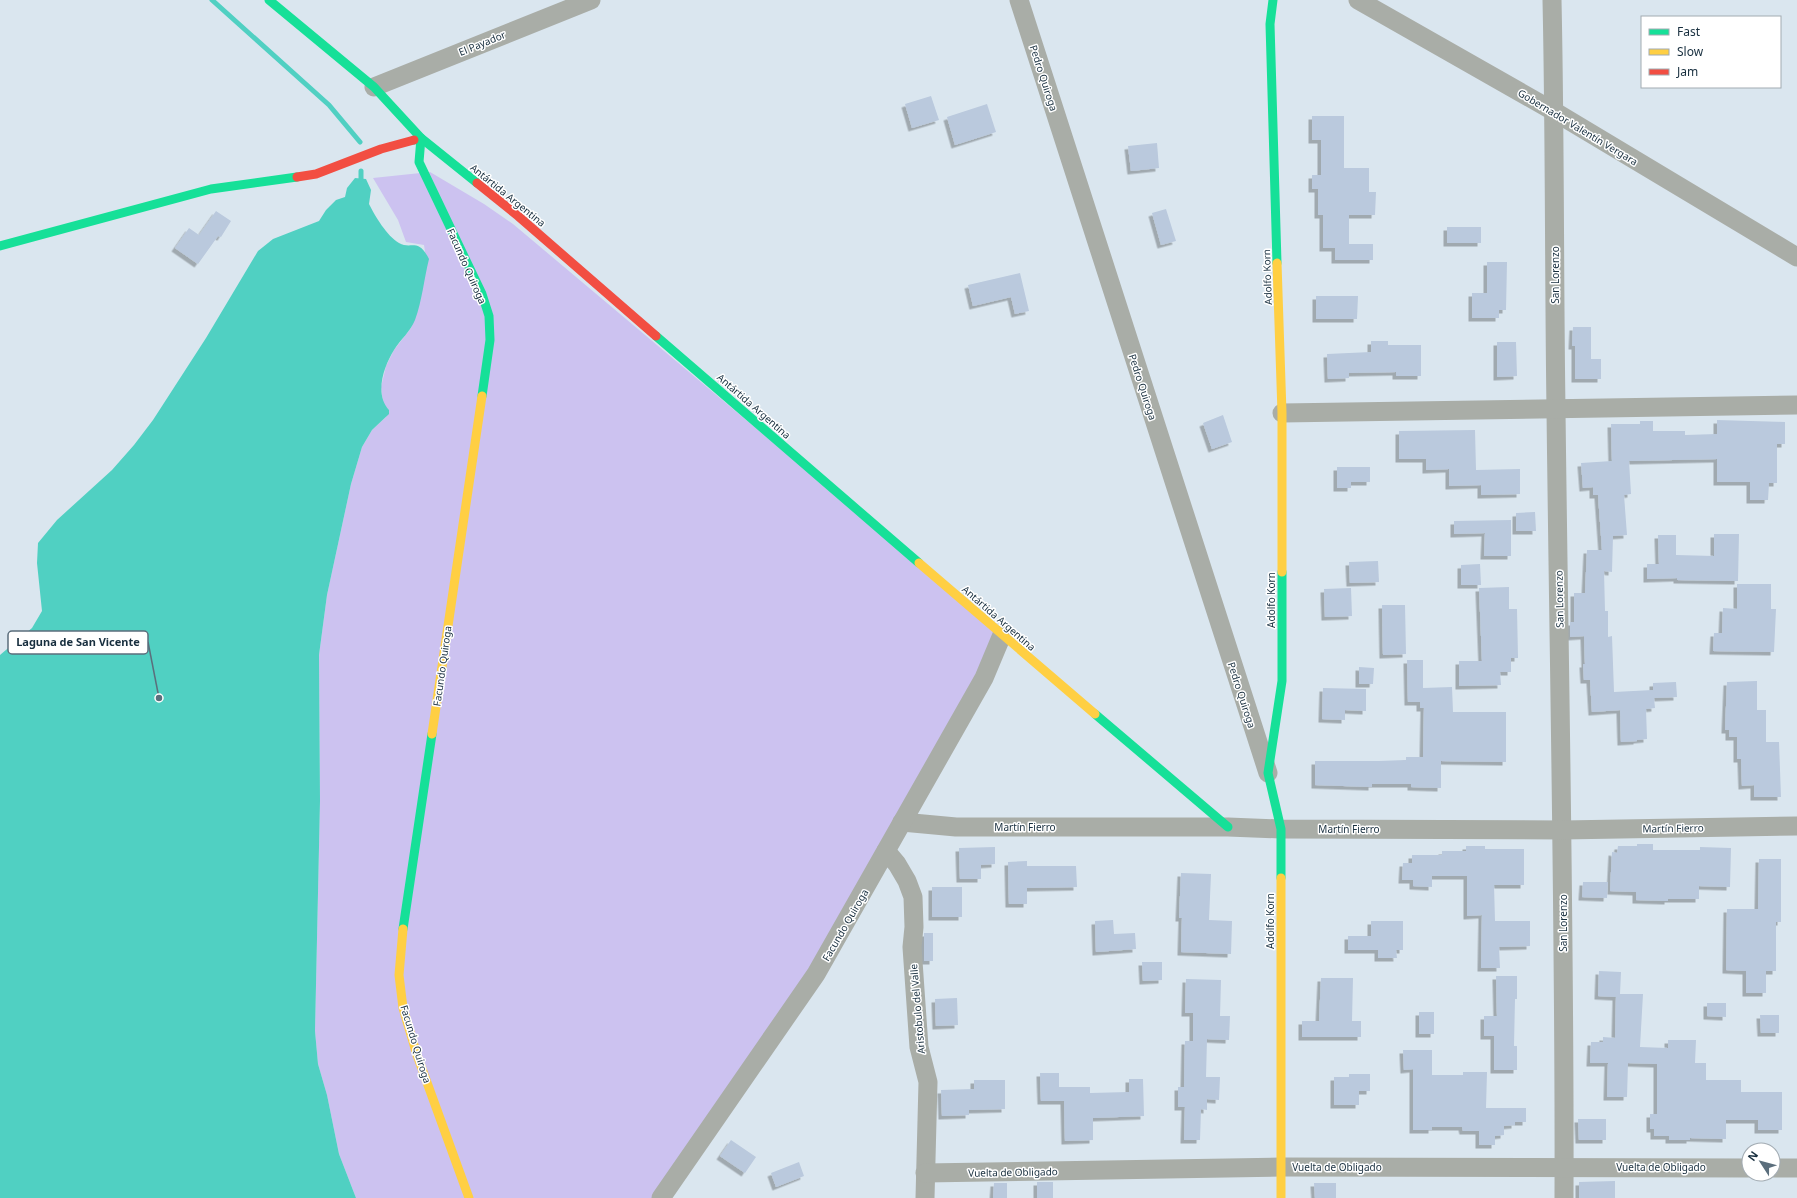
<svg xmlns="http://www.w3.org/2000/svg" width="1797" height="1198" font-family="'Noto Sans',sans-serif">
<style>
.green{fill:#ccc2f0}
.water{fill:#50d0c2}
.lines{fill:none;stroke-linecap:round;stroke-linejoin:round}
.stream{stroke:#50d0c2;stroke-width:5}
.building{fill:#bac9dd;filter:url(#shadow)}
.street{stroke:#a9ada7;stroke-width:19}
.fast{stroke:#16e098;stroke-width:9}
.slow{stroke:#ffcf43;stroke-width:9}
.jam{stroke:#f24e42;stroke-width:9}
.labels{text-anchor:middle;dominant-baseline:central;stroke-width:3;stroke-linejoin:round;paint-order:stroke}
.street-label{font-size:10px;fill:#172e3e;stroke:#fff}
.leader{fill:none;stroke:#5b6e7c;stroke-width:1.5}
.callout-dot{fill:#5b6e7c;stroke:#fff;stroke-width:1.5}
.callout{fill:#fff;stroke:#5b6e7c;stroke-width:1.5}
.callout-label{font-size:11px;text-anchor:middle;font-weight:bold;fill:#172e3e}
</style>
<defs>
<filter id="shadow"><feDropShadow dx="-3.5" dy="3.5" stdDeviation="0" flood-color="#0004"/></filter>
</defs>
<rect width="100%" height="100%" fill="#dae6ef"/>
<polygon class="green" points="430,172 484,204 513,224 1002,635 864,893 661,1198 356,1198 339,1154 327,1095 318,1064 315,1031 320,801 319,655 327,595 351,484 362,447 372,430 386,417 389,410 383,404 381,387 386,366 394,350 411,328 427,265 424,245 406,242 398,220 373,178"/>
<path class="water" d="M 355,178 L 366,179 L 371,190 L 369,204 C 375,216 387,236 399,243 C 411,250 418,237 429,259 C 424,279 422,301 415,320 C 410,332 401,339 394,350 C 384,366 374,394 389,410 L 389,414 L 372,430 L 362,447 L 351,484 L 327,595 L 319,655 L 320,801 L 315,1031 L 318,1064 L 327,1095 L 339,1154 L 356,1198 L 0,1198 L 0,655 L 32,628 L 42,611 L 37,563 L 38,543 L 57,520 L 112,470 L 134,445 L 153,420 L 206,338 L 258,251 L 273,239 L 319,221 L 326,210 L 336,200 L 345,197 L 347,188 Z"/>
<g class="lines">
<g class="stream">
<polyline points="212,0 329,105 360,142"/>
<polyline points="361,171 361,179"/>
</g>
</g>
<g class="building">
<polygon points="931,96 939,120 912,128 905,104"/>
<polygon points="987,104 996,132 955,145 947,117"/>
<polygon points="1312,116 1344,116 1344,168 1369,168 1369,192 1376,192 1375,215 1349,215 1349,244 1373,244 1373,260 1335,260 1335,248 1323,248 1323,215 1318,215 1318,189 1312,189 1312,175 1321,175 1321,140 1312,140"/>
<polygon points="1157,143 1159,168 1131,171 1128,146"/>
<polygon points="1166,209 1176,241 1161,245 1152,213"/>
<polygon points="216,211 231,221 221,237 218,236 198,264 175,248 189,228 199,235"/>
<rect x="1447" y="227" width="34" height="16"/>
<polygon points="1487,262 1507,262 1506,310 1499,310 1499,318 1472,318 1472,293 1487,293"/>
<polygon points="1020,273 1029,311 1015,314 1011,297 973,306 968,285"/>
<polygon points="1316,296 1358,296 1357,319 1316,319"/>
<polygon points="1573,327 1591,327 1591,359 1601,359 1601,379 1575,379 1575,346 1572,346"/>
<polygon points="1371,341 1388,341 1388,345 1421,345 1421,376 1396,376 1396,372 1349,373 1349,378 1328,379 1327,354 1371,352"/>
<polygon points="1497,342 1516,342 1517,376 1497,377"/>
<polygon points="1223,415 1232,442 1212,449 1203,423"/>
<polygon points="1717,420 1785,422 1785,444 1777,444 1777,483 1769,483 1768,500 1750,500 1750,482 1717,482 1717,459 1629,461 1631,494 1624,495 1627,535 1613,536 1612,572 1604,571 1605,611 1608,611 1608,637 1612,636 1614,692 1653,690 1653,683 1676,682 1677,697 1654,698 1655,708 1646,709 1647,739 1637,740 1637,741 1621,742 1620,710 1592,712 1590,680 1584,680 1583,664 1585,664 1584,636 1570,637 1570,622 1574,622 1574,593 1585,593 1587,550 1602,550 1598,495 1593,495 1593,487 1583,488 1581,463 1612,461 1611,424 1640,424 1640,421 1653,421 1653,431 1685,431 1685,435 1717,434"/>
<polygon points="1475,430 1476,470 1520,469 1520,494 1481,495 1481,485 1449,486 1449,469 1426,470 1426,459 1399,459 1399,431"/>
<polygon points="1337,467 1370,467 1370,482 1351,482 1351,488 1337,488"/>
<polygon points="1535,512 1536,531 1516,531 1516,513"/>
<polygon points="1511,520 1511,556 1484,556 1485,533 1454,534 1454,521"/>
<polygon points="1714,534 1739,534 1738,581 1677,580 1677,578 1647,579 1647,564 1659,564 1658,535 1676,535 1676,555 1714,556"/>
<polygon points="1378,561 1379,582 1350,583 1349,562"/>
<polygon points="1480,564 1481,585 1461,585 1461,565"/>
<polygon points="1737,584 1771,584 1771,609 1776,609 1774,652 1713,651 1714,633 1722,633 1723,608 1737,609"/>
<polygon points="1509,587 1509,609 1517,609 1518,658 1511,658 1511,672 1500,672 1501,685 1459,686 1459,661 1482,661 1479,588"/>
<polygon points="1351,588 1352,616 1325,617 1324,589"/>
<polygon points="1382,605 1405,605 1406,654 1383,655"/>
<polygon points="1407,660 1423,660 1423,688 1452,687 1453,712 1506,712 1506,762 1441,761 1441,788 1411,787 1411,784 1372,784 1372,787 1315,785 1315,761 1379,761 1406,760 1406,757 1423,757 1424,708 1420,708 1420,702 1408,702"/>
<polygon points="1359,667 1374,668 1373,684 1359,684"/>
<polygon points="1757,681 1757,710 1766,710 1766,742 1779,742 1781,797 1754,797 1754,785 1742,786 1741,759 1737,759 1737,737 1729,737 1729,730 1725,730 1727,682"/>
<polygon points="1323,688 1366,689 1366,711 1345,710 1345,720 1322,719"/>
<polygon points="1637,844 1653,844 1653,850 1700,850 1700,847 1731,848 1730,887 1699,886 1699,899 1668,899 1668,901 1636,900 1636,892 1610,891 1612,852 1617,853 1618,846 1637,846"/>
<polygon points="1466,846 1485,846 1485,849 1524,849 1524,885 1494,885 1495,921 1530,921 1530,946 1499,947 1500,968 1481,968 1482,915 1467,916 1467,876 1432,876 1432,887 1413,886 1413,880 1402,880 1403,863 1412,863 1412,855 1442,855 1442,851 1466,851"/>
<polygon points="995,847 995,864 981,865 981,879 960,879 959,848"/>
<polygon points="1759,859 1781,859 1781,922 1776,922 1776,971 1766,971 1766,993 1746,993 1746,971 1726,970 1727,909 1758,909"/>
<polygon points="1027,861 1027,866 1076,866 1077,887 1027,888 1027,904 1009,904 1008,862"/>
<polygon points="1181,873 1211,874 1209,920 1232,921 1231,954 1181,952 1182,918 1179,918"/>
<polygon points="1583,882 1608,882 1607,898 1582,897"/>
<rect x="932" y="887" width="30" height="30"/>
<polygon points="1113,920 1114,934 1135,933 1136,949 1096,952 1095,921"/>
<polygon points="1371,921 1403,921 1403,950 1396,950 1397,958 1378,958 1378,950 1348,950 1348,936 1371,936"/>
<rect x="924" y="933" width="9" height="28"/>
<polygon points="1142,962 1162,962 1162,980 1143,981"/>
<polygon points="1599,971 1621,972 1620,994 1643,994 1640,1047 1668,1048 1668,1040 1696,1040 1695,1063 1706,1063 1706,1080 1741,1080 1741,1092 1782,1092 1782,1130 1758,1130 1758,1120 1726,1120 1726,1139 1690,1138 1690,1140 1669,1140 1669,1136 1654,1136 1654,1129 1650,1129 1650,1114 1657,1114 1657,1064 1628,1063 1627,1097 1607,1097 1608,1063 1590,1063 1591,1042 1603,1042 1603,1037 1615,1038 1616,997 1598,996"/>
<polygon points="1496,976 1517,976 1517,999 1515,999 1514,1046 1517,1046 1517,1070 1494,1070 1494,1036 1484,1036 1484,1016 1497,1016"/>
<polygon points="1321,978 1353,978 1352,1021 1361,1021 1361,1037 1302,1037 1302,1021 1319,1021"/>
<polygon points="1186,979 1221,980 1220,1016 1230,1016 1229,1040 1207,1039 1206,1077 1220,1077 1219,1100 1207,1099 1207,1110 1201,1109 1200,1140 1184,1140 1185,1107 1178,1107 1178,1087 1184,1087 1185,1041 1193,1041 1193,1013 1185,1013"/>
<polygon points="957,998 958,1025 936,1026 935,999"/>
<polygon points="1707,1003 1726,1003 1726,1017 1707,1016"/>
<rect x="1419" y="1012" width="15" height="22"/>
<polygon points="1760,1015 1779,1015 1779,1033 1761,1033"/>
<polygon points="1403,1050 1432,1050 1432,1075 1463,1075 1463,1072 1487,1072 1486,1108 1526,1108 1526,1122 1515,1122 1515,1125 1504,1126 1504,1135 1495,1136 1495,1145 1479,1145 1479,1131 1463,1131 1462,1127 1432,1127 1432,1130 1413,1130 1413,1069 1404,1070"/>
<polygon points="1040,1073 1059,1073 1059,1087 1090,1087 1090,1093 1129,1092 1129,1079 1143,1079 1144,1116 1093,1118 1093,1140 1065,1141 1064,1101 1041,1101"/>
<polygon points="1349,1074 1370,1074 1370,1091 1359,1091 1359,1105 1334,1105 1334,1077 1349,1077"/>
<polygon points="974,1080 1005,1080 1005,1109 969,1110 969,1115 942,1116 941,1090 974,1089"/>
<polygon points="1578,1119 1606,1119 1606,1140 1579,1140"/>
<polygon points="731,1140 756,1157 745,1173 720,1156"/>
<polygon points="799,1162 804,1176 776,1187 771,1173"/>
<polygon points="1615,1181 1615,1198 1579,1198 1579,1182"/>
<rect x="1037" y="1182" width="16" height="16"/>
<polygon points="994,1183 1007,1183 1007,1198 993,1198"/>
<polygon points="1314,1183 1336,1183 1336,1198 1315,1198"/>
</g>
<g class="lines">
<g class="street">
<polyline points="1019,0 1268,773"/>
<polyline points="1358,0 1555,112 1797,257"/>
<path d="M 1552,0 C 1555,136 1554,273 1556,409 C 1559,672 1565,935 1564,1198"/>
<polyline points="374,87 591,0"/>
<polyline points="1282,413 1797,405"/>
<polyline points="902,822 956,827 1228,827 1281,829 1563,830 1797,826"/>
<polyline points="886,851 897,864 907,881 913,897 914,927 912,947 919,1047 928,1082 925,1198"/>
<polyline points="1773,1168 1797,1168"/>
<polyline points="925,1173 1281,1167 1749,1168"/>
<polyline points="661,1198 816,974 984,678 1002,635"/>
</g>
<g class="fast">
<polyline points="269,0 374,87 421,138 477,183"/>
<polyline points="1273,0 1270,24 1277,263"/>
<polyline points="414,140 421,138 419,162 482,294 489,316 490,340 482,396"/>
<polyline points="0,246 211,189 297,177"/>
<polyline points="656,336 919,563"/>
<polyline points="1095,714 1228,827"/>
<polyline points="1281,878 1281,829 1268,773 1282,681 1282,572"/>
<polyline points="403,929 432,734"/>
</g>
<g class="slow">
<polyline points="1277,263 1282,413 1282,572"/>
<polyline points="919,563 1095,714"/>
<polyline points="432,734 482,396"/>
<polyline points="1281,878 1281,1198"/>
<polyline points="403,929 399,975 403,1008 417,1055 469,1198"/>
</g>
<g class="jam">
<polyline points="297,177 316,174 381,149 414,140"/>
<polyline points="477,183 518,216 656,336"/>
</g>
</g>
<g class="labels">
<g class="street-label">
<text transform="translate(482 43) rotate(-22)">El Payador</text>
<text transform="translate(1044 78) rotate(72)">Pedro Quiroga</text>
<text transform="translate(1578 127) rotate(31)">Gobernador Valentín Vergara</text>
<text transform="translate(508 195) rotate(39)">Antártida Argentina</text>
<text transform="translate(467 266) rotate(66)">Facundo Quiroga</text>
<text transform="translate(1555 275) rotate(-90)">San Lorenzo</text>
<text transform="translate(1267 277) rotate(-92)">Adolfo Korn</text>
<text transform="translate(1143 387) rotate(72)">Pedro Quiroga</text>
<text transform="translate(754 406) rotate(41)">Antártida Argentina</text>
<text transform="translate(1559 599) rotate(-91)">San Lorenzo</text>
<text transform="translate(1271 600) rotate(-90)">Adolfo Korn</text>
<text transform="translate(999 618) rotate(41)">Antártida Argentina</text>
<text transform="translate(442 666) rotate(-82)">Facundo Quiroga</text>
<text transform="translate(1242 695) rotate(72)">Pedro Quiroga</text>
<text x="1025" y="827">Martín Fierro</text>
<text transform="translate(1673 828) rotate(-1)">Martín Fierro</text>
<text x="1349" y="829">Martín Fierro</text>
<text transform="translate(1270 921) rotate(-90)">Adolfo Korn</text>
<text transform="translate(1563 923) rotate(-90)">San Lorenzo</text>
<text transform="translate(845 925) rotate(-60)">Facundo Quiroga</text>
<text transform="translate(917 1009) rotate(-95)">Aristobulo del Valle</text>
<text transform="translate(416 1044) rotate(73)">Facundo Quiroga</text>
<text x="1337" y="1167">Vuelta de Obligado</text>
<text x="1661" y="1167">Vuelta de Obligado</text>
<text transform="translate(1013 1172) rotate(-1)">Vuelta de Obligado</text>
</g>
</g>
<path class="leader" d="M159 698L148 642"/>
<circle class="callout-dot" cx="159" cy="698" r="4"/>
<rect class="callout" x="8" y="631" width="140" height="23" rx="4"/>
<g class="callout-label">
<text x="78" y="646">Laguna de San Vicente</text>
</g>
<rect x="1641" y="16" width="140" height="72" fill="#ffffff" stroke="#a2abb2"/>
<rect x="1649" y="29" width="20" height="6" fill="#16e098" stroke="#a2abb2"/>
<text x="1677" y="36" font-size="12" fill="#172e3e">Fast</text>
<rect x="1649" y="49" width="20" height="6" fill="#ffcf43" stroke="#a2abb2"/>
<text x="1677" y="56" font-size="12" fill="#172e3e">Slow</text>
<rect x="1649" y="69" width="20" height="6" fill="#f24e42" stroke="#a2abb2"/>
<text x="1677" y="76" font-size="12" fill="#172e3e">Jam</text>
<g transform="translate(1761 1162) rotate(306)"><circle r="19" fill="#ffffff" stroke="#a2abb2"/>
<path d="M0-3L7 15L0 10L-7 15Z" fill="#5b6e7c"/>
<text y="-6" font-size="11" font-weight="bold" text-anchor="middle" fill="#172e3e">N</text>
</g>
</svg>
